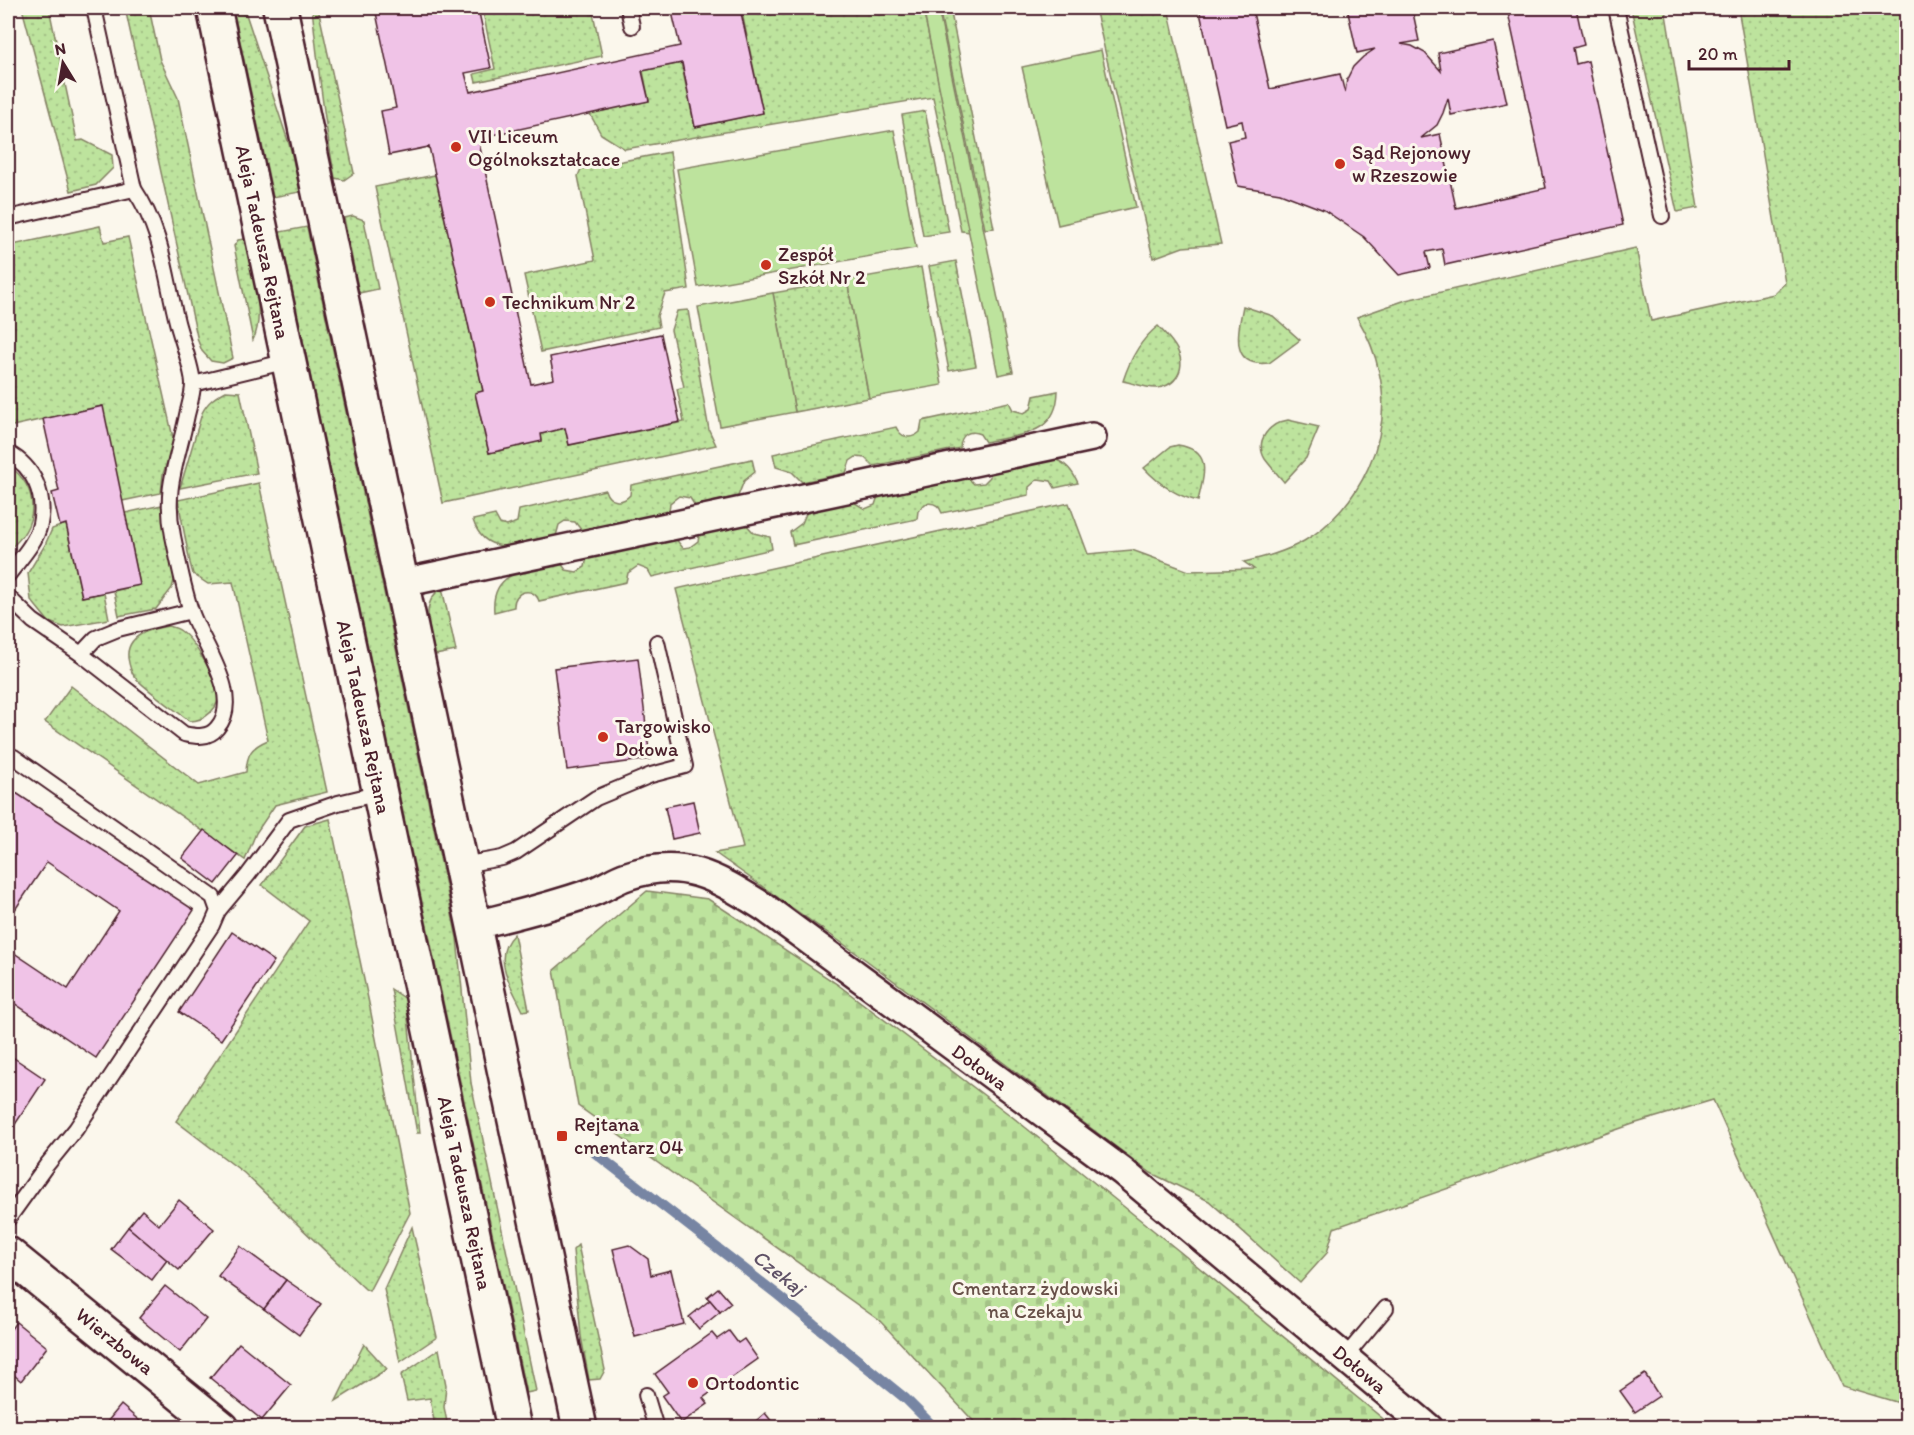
<svg xmlns="http://www.w3.org/2000/svg" width="1914" height="1435" font-family="Itim,sans-serif">
<style>
.grass{fill:url(#grass-dots);stroke:#848164;stroke-width:1.5}
.cemetery{fill:url(#cemetery-stones);stroke:#848164;stroke-width:1.5}
.garden{fill:#bde39d;stroke:#848164;stroke-width:1.5}
.lines{fill:none;stroke-linecap:round;stroke-linejoin:round}
.stream{stroke:#7785a3;stroke-width:10}
.building{fill:#f0c3e7;stroke:#4a1f2b;stroke-width:1.5}
.lane-casing{stroke:#4a1f2b;stroke-width:18}
.street-casing{stroke:#4a1f2b;stroke-width:32}
.secondary-casing{stroke:#4a1f2b;stroke-width:38}
.lane{stroke:#fbf7ec;stroke-width:14}
.street{stroke:#fbf7ec;stroke-width:27}
.secondary{stroke:#fbf7ec;stroke-width:33}
.poi-dot{fill:#c8321e;stroke:#fbf7ec;stroke-width:2}
.labels{text-anchor:middle;dominant-baseline:central;stroke-width:6;stroke-linejoin:round;paint-order:stroke}
.poi-label{font-size:20px;fill:#4a1f2b;stroke:#fbf7ec;text-anchor:start}
.street-label{font-size:20px;fill:#4a1f2b;stroke:#fbf7ec}
.park-label{font-size:20px;fill:#675048;stroke:#fbf7ec}
.water-label{font-size:21px;font-style:italic;fill:#605267;stroke:#fbf7ec}
</style>
<defs>
<pattern id="grass-dots" width="8" height="8" patternUnits="userSpaceOnUse" patternTransform="scale(1.5)"><rect width="8" height="8" fill="#bde39d"/><path d="M2 2h.1M6 6h.1" fill="none" stroke="#a4c287" stroke-width="1.8" stroke-linecap="round"/></pattern>
<pattern id="cemetery-stones" width="16" height="16" patternUnits="userSpaceOnUse" patternTransform="scale(1.5)"><rect width="16" height="16" fill="#bde39d"/><path d="M2 7V4a2 2 0 0 1 4 0v3zM10 15v-3a2 2 0 0 1 4 0v3z" fill="#a4c287"/></pattern>
</defs>
<rect width="100%" height="100%" fill="#fbf7ec"/>
<filter id="ink" filterUnits="userSpaceOnUse"><feTurbulence type="fractalNoise" baseFrequency=".0167" numOctaves="2"/><feDisplacementMap in="SourceGraphic" scale="12" xChannelSelector="R" yChannelSelector="G"/><feConvolveMatrix kernelMatrix="1 2 1 2 8 2 1 2 1" color-interpolation-filters="sRGB"/></filter>
<g filter="url(#ink)">
<g class="grass">
<polygon points="22,8 49,8 77,141 83,140 112,155 113,168 96,185 71,191"/>
<polygon points="125,8 149,8 160,60 178,98 233,358 223,363 211,361 202,351 198,341"/>
<polygon points="233,8 244,8 291,150 300,192 273,197"/>
<path d="M 312,8 L 318,8 L 354,173 L 344,180 L 335,178 C 324,121 318,65 312,8 Z"/>
<polygon points="482,8 592,8 602,56 476,82 474,74 495,69"/>
<polygon points="741,8 923,8 970,232 961,231 933,97 625,149 601,134 590,114 649,101 643,71 681,63 695,127 763,113"/>
<polygon points="939,8 950,8 994,228 985,229"/>
<polygon points="1095,8 1168,8 1221,244 1183,247 1153,258"/>
<polygon points="1631,8 1665,8 1698,208 1677,212"/>
<path d="M 1738,8 L 1906,8 L 1906,1405 L 1842,1386 L 1713,1100 L 1633,1124 L 1334,1228 L 1327,1253 L 1300,1283 L 1209,1201 L 1151,1173 L 866,960 L 715,853 L 743,848 L 676,589 L 1069,503 L 1088,554 L 1132,550 L 1189,571 L 1254,569 L 1244,562 C 1265,557 1285,552 1304,541 C 1360,508 1394,436 1379,372 C 1375,352 1367,334 1357,317 L 1406,300 L 1636,248 L 1651,321 L 1774,294 L 1785,283 Z"/>
<polygon points="925,111 949,232 923,236 902,115"/>
<polygon points="670,152 689,289 665,293 657,316 659,327 541,352 524,275 595,260 578,176 581,169"/>
<polygon points="435,175 483,391 475,393 489,453 542,441 541,434 565,428 569,445 684,422 677,389 684,387 671,330 677,311 688,310 709,430 716,445 443,503 375,187"/>
<polygon points="353,216 364,220 378,289 359,293 344,218"/>
<polygon points="100,226 104,242 128,237 174,442 163,474 161,493 122,501 102,406 8,427 8,246"/>
<polygon points="307,227 457,938 471,1083 536,1391 526,1393 280,232"/>
<path d="M 244,239 C 250,268 267,312 253,340 L 234,246 L 238,240 Z"/>
<polygon points="956,261 976,366 949,371 929,266"/>
<polygon points="847,280 869,398 795,412 773,293"/>
<path d="M 1243,306 L 1273,316 L 1300,340 L 1269,363 C 1229,368 1238,332 1243,306 Z"/>
<path d="M 1158,326 C 1171,340 1190,358 1176,378 C 1172,384 1163,388 1156,388 C 1145,388 1133,383 1123,381 C 1130,359 1140,340 1158,326 Z"/>
<path d="M 226,391 L 240,392 L 257,473 L 180,488 L 202,413 C 208,401 215,397 226,391 Z"/>
<path d="M 1058,391 C 1057,436 1020,434 985,442 L 980,434 C 969,429 960,435 960,448 L 873,466 L 865,458 L 856,457 L 850,461 L 846,473 L 802,482 L 792,472 L 776,467 L 773,454 L 896,427 C 901,438 911,440 920,432 L 922,421 L 1009,402 L 1013,410 L 1024,413 L 1031,409 L 1034,396 Z"/>
<path d="M 1288,420 L 1319,427 L 1306,458 L 1284,482 C 1278,475 1271,467 1265,459 C 1254,440 1270,423 1288,420 Z"/>
<path d="M 1178,445 C 1213,451 1204,474 1198,501 C 1176,496 1159,484 1144,468 L 1170,447 Z"/>
<path d="M 1052,458 C 1066,463 1072,470 1078,483 L 1055,488 L 1051,481 L 1038,479 L 1029,487 L 1029,495 L 942,513 C 939,505 933,502 925,504 L 918,511 L 917,519 L 793,545 L 790,532 L 802,523 L 808,509 L 852,498 L 855,503 L 865,509 L 875,505 L 878,496 L 967,477 L 974,484 L 984,483 L 990,477 L 991,468 Z"/>
<path d="M 752,459 L 755,472 L 744,481 L 738,496 L 695,506 L 690,498 L 679,496 L 670,503 L 669,512 L 582,531 L 575,522 L 565,521 L 559,525 L 556,536 C 525,543 486,561 473,520 L 495,515 L 500,524 L 507,526 L 517,522 L 519,510 L 605,490 C 609,503 622,504 630,495 L 631,485 Z"/>
<path d="M 8,465 C 41,489 39,526 8,550 Z"/>
<path d="M 259,483 L 327,792 L 275,805 L 256,833 L 245,860 L 45,722 L 71,686 L 199,785 L 246,772 C 247,754 251,747 268,740 L 233,582 L 208,584 L 193,574 L 190,563 L 178,500 Z"/>
<polygon points="162,505 173,563 175,577 172,588 156,609 119,616 114,591 140,585 125,513"/>
<path d="M 744,522 L 754,533 L 770,537 L 772,549 L 652,577 L 648,570 L 638,566 L 628,573 L 626,582 L 539,601 C 534,586 513,590 514,607 L 494,612 C 490,569 531,569 561,563 L 566,570 L 577,572 L 585,567 L 587,557 L 675,538 L 683,548 L 690,547 L 698,541 L 700,532 Z"/>
<polygon points="66,524 82,597 104,593 109,619 63,627 49,622 31,600 28,573 45,545 52,529"/>
<path d="M 442,588 L 456,651 L 435,655 C 431,633 418,603 442,588 Z"/>
<path d="M 168,626 C 172,627 177,628 181,631 C 193,639 215,676 218,691 C 221,708 205,721 189,721 C 175,709 144,689 134,676 C 130,670 129,664 128,658 C 126,635 150,629 168,626 Z"/>
<polygon points="330,819 370,1008 410,1213 369,1291 365,1289 244,1173 176,1121 309,921 262,885 305,826"/>
<path d="M 514,934 L 529,1010 L 523,1011 C 512,987 490,957 514,934 Z"/>
<polygon points="391,989 406,999 420,1133 417,1133"/>
<polygon points="412,1227 437,1337 400,1362 384,1289"/>
<polygon points="578,1245 605,1370 600,1379 589,1380 581,1336 573,1250"/>
<polygon points="364,1344 387,1369 336,1401"/>
<polygon points="439,1349 446,1385 444,1407 448,1427 435,1427 430,1398 407,1401 401,1375"/>
</g>
<polygon class="cemetery" points="647,891 708,899 837,984 1010,1115 1179,1251 1393,1427 979,1427 880,1321 578,1106 554,970"/>
<g class="garden">
<polygon points="923,8 938,8 1013,372 998,375"/>
<polygon points="1101,50 1136,207 1058,225 1022,67"/>
<polygon points="894,130 916,248 698,287 677,169"/>
<polygon points="921,267 942,385 869,398 847,280"/>
<polygon points="773,293 795,412 720,426 698,307"/>
</g>
<g class="lines">
<polyline class="stream" points="595,1153 778,1295 906,1399 935,1428"/>
</g>
<g class="building">
<polygon points="375,8 478,8 491,68 465,73 470,92 680,46 671,8 740,8 763,113 695,127 682,63 642,71 649,101 478,138 531,384 554,379 550,357 661,334 680,422 569,445 565,428 541,434 542,441 489,453 475,393 483,391 429,147 389,155 381,111 396,108"/>
<polygon points="1199,8 1252,8 1270,89 1340,74 1345,93 1347,79 1353,67 1363,57 1375,49 1357,53 1347,8 1412,8 1419,41 1401,44 1412,46 1425,53 1441,71 1438,53 1493,41 1507,103 1451,115 1448,98 1443,113 1437,125 1421,138 1440,134 1456,208 1546,188 1507,8 1576,8 1584,45 1573,48 1576,64 1588,61 1623,225 1445,265 1442,249 1426,252 1430,268 1399,275 1364,237 1324,210 1280,193 1238,186 1228,141 1245,137 1242,121 1225,125"/>
<polygon points="103,406 140,585 82,597 66,524 60,526 52,493 59,491 43,419"/>
<polygon points="638,658 650,759 567,770 554,668"/>
<polygon points="16,793 194,910 96,1058 8,999 8,949 68,989 119,911 47,862 8,920 8,806"/>
<polygon points="693,801 700,833 672,839 665,807"/>
<polygon points="204,830 238,856 216,884 182,858"/>
<polygon points="232,932 274,961 221,1040 179,1012"/>
<polygon points="8,1054 45,1079 8,1135"/>
<polygon points="179,1200 214,1229 179,1270 128,1227 142,1210 159,1225"/>
<polygon points="128,1227 167,1260 152,1280 111,1249"/>
<polygon points="629,1245 648,1259 651,1275 671,1270 684,1324 635,1337 613,1249"/>
<polygon points="240,1246 286,1280 264,1309 218,1276"/>
<polygon points="286,1280 321,1304 299,1335 264,1309"/>
<polygon points="165,1286 206,1319 180,1352 139,1318"/>
<polygon points="718,1288 731,1303 720,1312 707,1297"/>
<polygon points="710,1300 720,1312 699,1329 689,1317"/>
<polygon points="16,1322 47,1347 21,1381 8,1370 8,1333"/>
<polygon points="729,1331 738,1343 744,1339 758,1359 703,1398 708,1404 681,1423 662,1396 668,1392 655,1374 712,1333 717,1339"/>
<polygon points="239,1343 291,1385 262,1420 210,1378"/>
<polygon points="1645,1374 1659,1396 1635,1412 1620,1391"/>
<polygon points="121,1405 148,1428 102,1428"/>
<polygon points="765,1413 777,1428 748,1428"/>
</g>
<g class="lines">
<g class="lane-casing">
<g id="lane">
<polyline points="628,8 632,26"/>
<polyline points="1616,8 1662,216"/>
<polyline points="8,218 134,189"/>
<polyline points="193,384 288,361"/>
<path d="M 8,453 C 34,467 46,495 40,524 C 36,543 19,560 8,575"/>
<path d="M 8,597 L 33,621 L 81,654 L 184,734 C 195,736 208,739 217,728 C 244,697 202,644 191,611 C 183,587 178,560 173,536 C 163,488 178,460 187,415 C 189,406 193,394 193,384 C 193,370 181,338 177,322 C 165,274 163,232 134,189 L 94,8"/>
<polyline points="81,654 96,638 118,629 191,611"/>
<polyline points="8,755 14,757 213,897 218,911 212,925 76,1129 46,1166 8,1219"/>
<polyline points="462,865 502,858 516,852 596,798 651,775 685,766 657,642"/>
<polyline points="218,911 248,875 289,820 338,803 380,793"/>
<polyline points="1345,1357 1386,1308"/>
<polyline points="646,1395 656,1428"/>
</g>
</g>
<g class="street-casing">
<g id="street">
<polyline points="402,583 1092,437"/>
<path d="M 475,925 C 513,916 552,906 590,893 C 603,889 614,880 627,876 C 684,856 717,878 764,907 L 1122,1171 L 1429,1428"/>
</g>
</g>
<g class="secondary-casing">
<g id="secondary">
<polyline points="214,8 514,1428"/>
<polyline points="280,8 580,1428"/>
<polyline points="8,1254 222,1428"/>
</g>
</g>
<use href="#lane" class="lane"/>
<use href="#street" class="street"/>
<use href="#secondary" class="secondary"/>
</g>
</g>
<g class="poi-dot">
<circle cx="456" cy="147" r="6"/>
<circle cx="1340" cy="164" r="6"/>
<circle cx="766" cy="265" r="6"/>
<circle cx="490" cy="302" r="6"/>
<circle cx="603" cy="737" r="6"/>
<rect x="556" y="1130" width="12" height="12" rx="3"/>
<circle cx="693" cy="1383" r="6"/>
</g>
<g class="labels">
<g class="poi-label">
<text x="468" y="136">VII Liceum<tspan x="468" dy="23">Ogólnokształcace</tspan></text>
<text x="1352" y="152">Sąd Rejonowy<tspan x="1352" dy="23">w Rzeszowie</tspan></text>
<text x="778" y="254">Zespół<tspan x="778" dy="23">Szkół Nr 2</tspan></text>
<text x="502" y="302">Technikum Nr 2</text>
<text x="615" y="726">Targowisko<tspan x="615" dy="23">Dołowa</tspan></text>
<text x="574" y="1124">Rejtana<tspan x="574" dy="23">cmentarz 04</tspan></text>
<text x="705" y="1383">Ortodontic</text>
</g>
<g class="street-label">
<text transform="translate(263 242) rotate(78)">Aleja Tadeusza Rejtana</text>
<text transform="translate(364 717) rotate(78)">Aleja Tadeusza Rejtana</text>
<text transform="translate(980 1067) rotate(36)">Dołowa</text>
<text transform="translate(465 1193) rotate(78)">Aleja Tadeusza Rejtana</text>
<text transform="translate(115 1341) rotate(39)">Wierzbowa</text>
<text transform="translate(1360 1369) rotate(40)">Dołowa</text>
</g>
<g class="park-label">
<text x="1035" y="1288">Cmentarz żydowski<tspan x="1035" dy="23">na Czekaju</tspan></text>
</g>
<g class="water-label">
<text transform="translate(779 1272) rotate(38)">Czekaj</text>
</g>
</g>
<rect width="1914" height="1435" fill="none" stroke="#fbf7ec" stroke-width="30"/>
<rect x="15" y="15" width="1884" height="1405" fill="none" stroke="#4a1f2b" stroke-width="2" filter="url(#ink)"/>
<g transform="translate(63 63) rotate(349)" stroke="#fbf7ec" stroke-width="4.5" paint-order="stroke">
<path d="M0-4.5L10 22L0 15L-10 22Z" fill="#4a1f2b"/>
<text y="-9" font-size="16" font-weight="bold" text-anchor="middle" fill="#4a1f2b">N</text>
</g>
<path d="M1689 60v9h100v-9" fill="none" stroke="#4a1f2b" stroke-width="3"/>
<text x="1698" y="60" font-size="18" fill="#4a1f2b" stroke="#fbf7ec" stroke-width="4.5" paint-order="stroke">20 m</text>
</svg>
